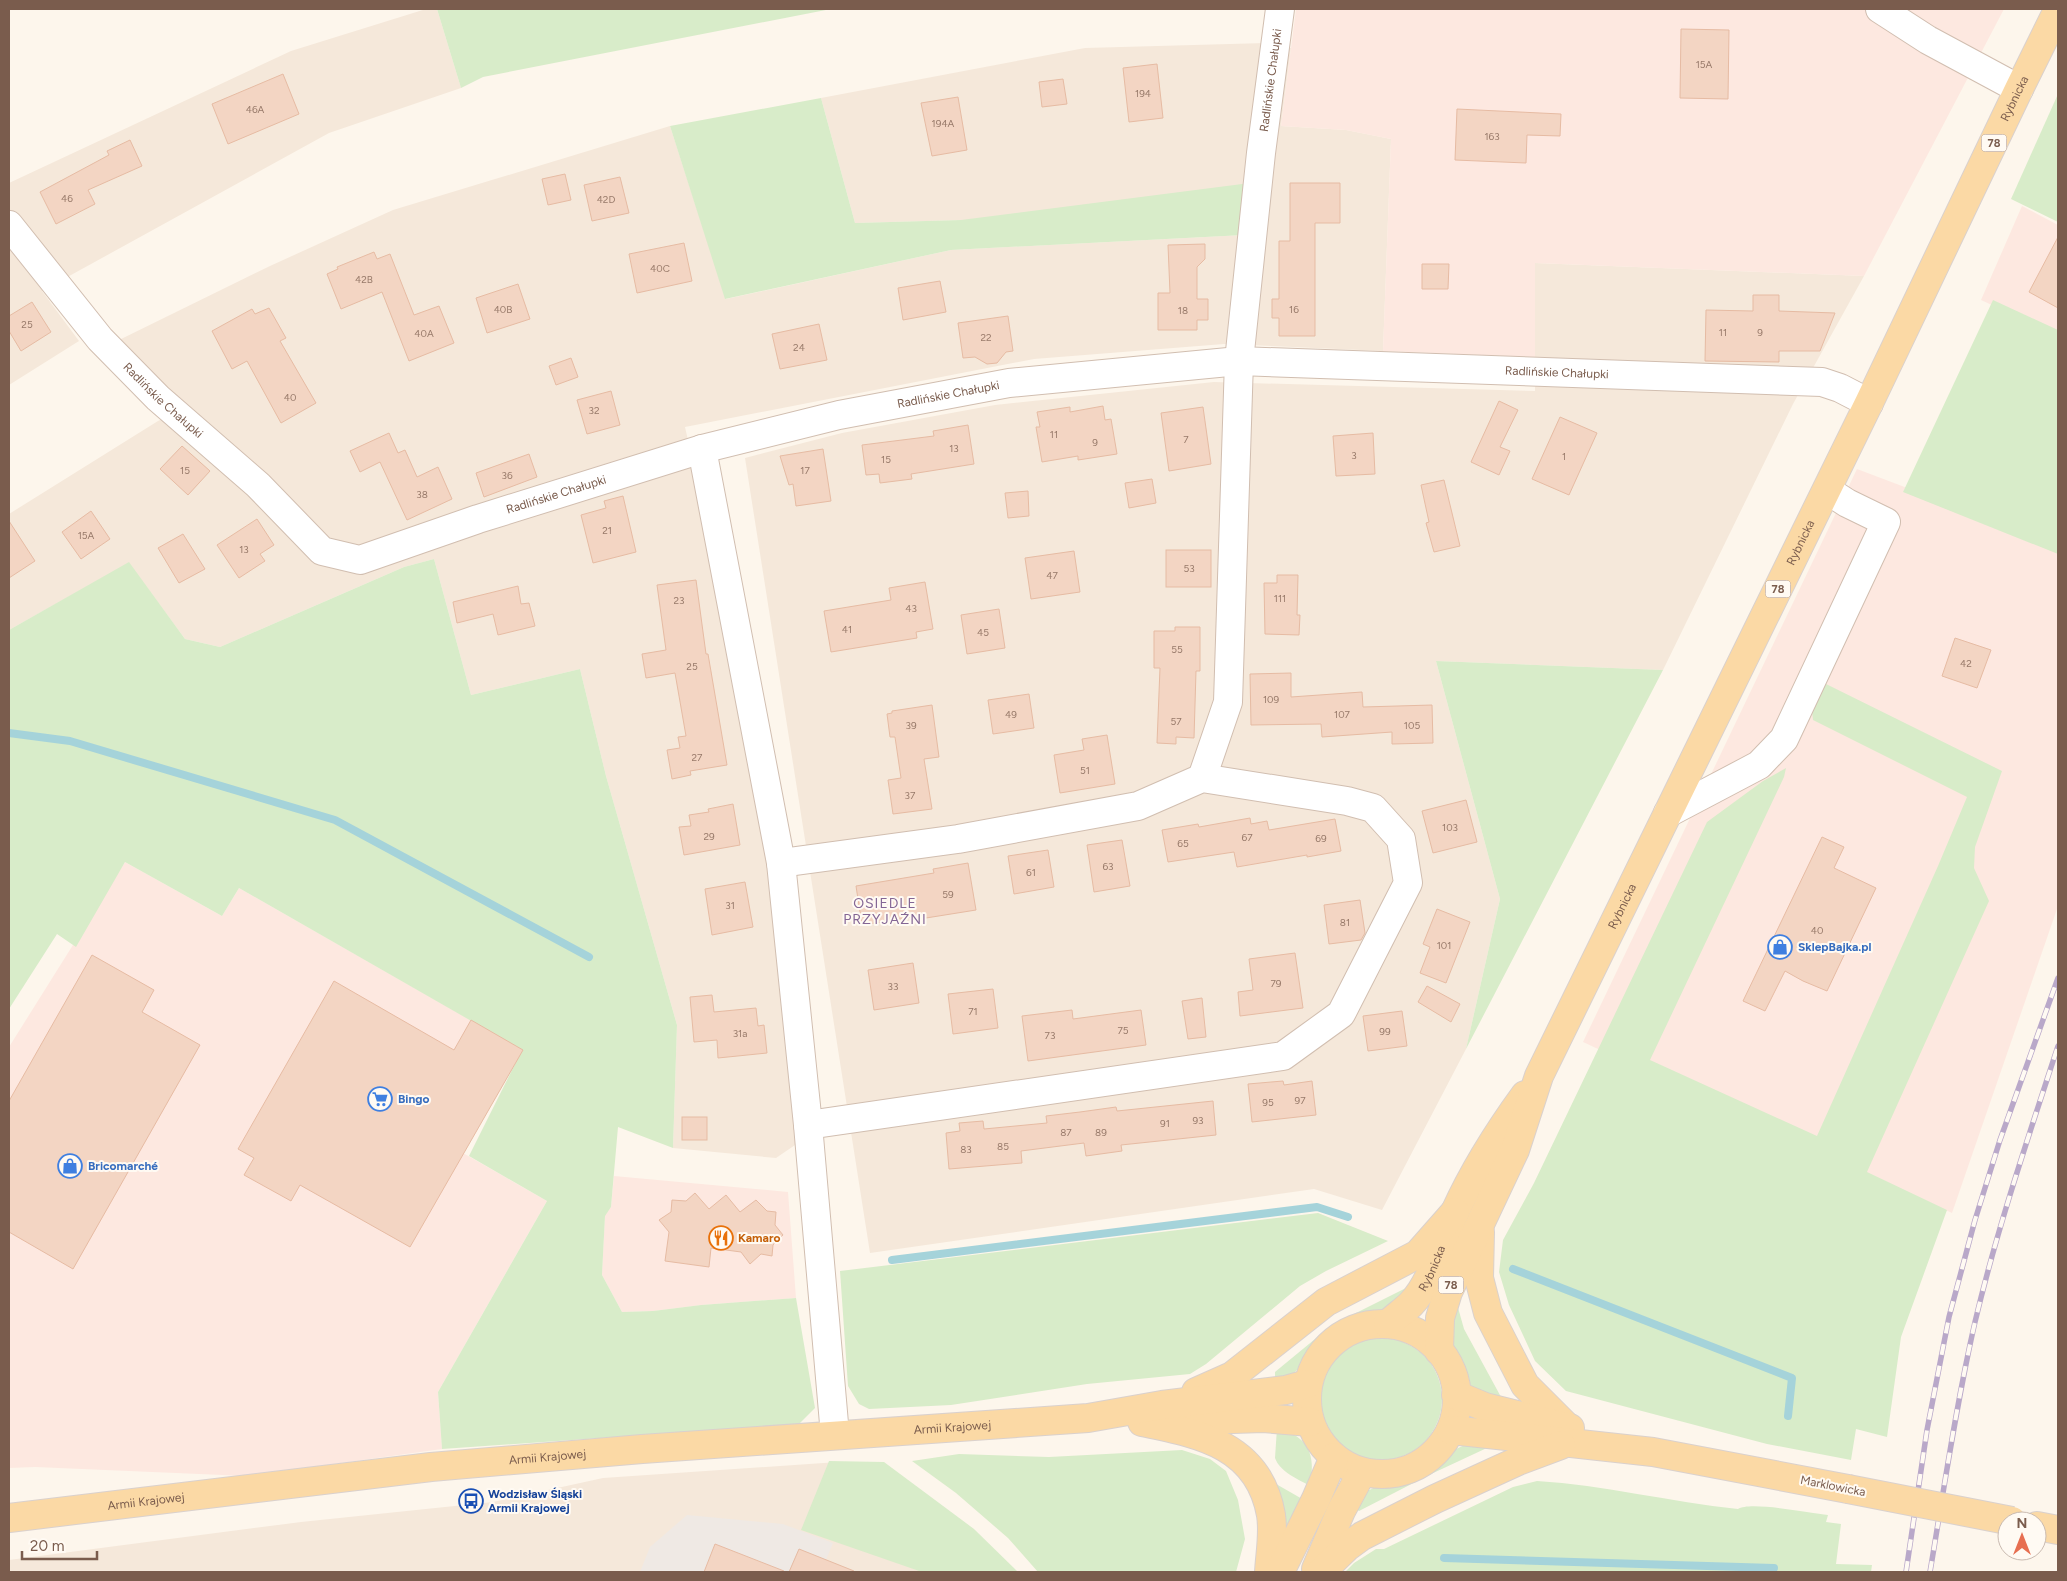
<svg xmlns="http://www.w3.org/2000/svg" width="2067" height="1581" font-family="Figtree,sans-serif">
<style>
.residential{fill:#f5e8da}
.commercial{fill:#fde8e0}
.industrial{fill:#efe9e4}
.green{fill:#d8ecc9}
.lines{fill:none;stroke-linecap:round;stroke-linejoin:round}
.stream{stroke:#a5d3da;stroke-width:8}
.building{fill:#f3d5c3;stroke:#e6bba3}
.minor-casing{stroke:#d1beb0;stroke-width:30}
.major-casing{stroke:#dad1cd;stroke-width:30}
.minor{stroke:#fff;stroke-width:28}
.major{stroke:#fbd9a5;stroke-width:28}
.rail-casing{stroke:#b9a8c9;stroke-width:5.5}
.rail{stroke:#fffaf3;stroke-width:4;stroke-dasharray:11;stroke-linecap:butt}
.major-bridge-casing{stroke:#dad1cd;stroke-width:30;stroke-linecap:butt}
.major-bridge{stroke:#fbd9a5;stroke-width:28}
.labels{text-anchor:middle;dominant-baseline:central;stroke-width:4;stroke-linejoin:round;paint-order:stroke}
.number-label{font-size:10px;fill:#987a6a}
.shield{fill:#fffaf3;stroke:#a28b7f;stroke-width:1}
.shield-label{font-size:11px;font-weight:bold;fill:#7a5c4d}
.street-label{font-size:12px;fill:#7a5c4d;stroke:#fffaf3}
.shop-label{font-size:12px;font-weight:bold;fill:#366cbe;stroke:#fffaf3;text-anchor:start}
.food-label{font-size:12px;font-weight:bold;fill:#c56008;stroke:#fffaf3;text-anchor:start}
.transit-label{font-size:12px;font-weight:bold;fill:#164399;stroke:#fffaf3;text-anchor:start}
.neighbourhood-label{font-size:14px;letter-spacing:1px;fill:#846695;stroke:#fffaf3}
</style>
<rect width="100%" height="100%" fill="#fdf6ec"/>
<g class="residential">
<polygon points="426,9 437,9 461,88 329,133 42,291 79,341 9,385 9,183 291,51"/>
<polygon points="1266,43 1291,48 1281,126 1346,130 1391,139 1383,351 1224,344 1034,359 685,427 701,498 769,874 798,1143 776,1158 673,1148 677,1025 606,776 580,669 471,695 434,559 404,567 220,647 185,639 129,563 9,630 9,514 158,421 182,409 115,342 270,266 393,210 670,126 726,299 951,250 1244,235 961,220 855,223 821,98 1085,48"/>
<polygon points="1535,263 1864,276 1793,404 1663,670 1436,661 1500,899 1466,1049 1382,1210 1314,1189 870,1253 745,458 842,433 995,405 1214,382 1535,391"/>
<polygon points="838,1462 958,1572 9,1572 9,1560 301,1522 493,1502 603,1478"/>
</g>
<g class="commercial">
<polygon points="1296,9 2004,9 1864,276 1535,263 1535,357 1383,351 1391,139 1346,130 1281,126"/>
<polygon points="2022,206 2058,225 2058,336 1981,300"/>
<polygon points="1857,469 2058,545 2058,906 1952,1213 1583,1042"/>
<polygon points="125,862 222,916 239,888 523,1050 463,1153 547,1201 438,1392 442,1449 246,1476 35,1467 9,1468 9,1047"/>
<polygon points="614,1176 788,1192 796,1298 701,1305 653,1311 622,1312 602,1275 605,1215 611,1207"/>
</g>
<polygon class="industrial" points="687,1515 783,1524 833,1543 821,1572 640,1572 650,1547"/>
<g class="green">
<polygon points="437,9 831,9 483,77 461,88"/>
<polygon points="2058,94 2058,222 2011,199"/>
<polygon points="821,98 855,223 961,220 1250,183 1244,235 951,250 725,299 670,126"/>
<polygon points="1993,300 2058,330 2058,554 1903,492"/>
<polygon points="434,559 471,695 580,669 606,776 677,1025 673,1148 618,1127 611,1207 605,1216 602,1275 622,1312 653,1311 701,1305 796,1298 815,1408 799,1424 442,1449 438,1392 547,1201 469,1156 522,1050 239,888 222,916 125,862 76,947 57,934 9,1009 9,630 129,562 185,639 220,647 404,567"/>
<polygon points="1436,661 1663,670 1466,1049 1500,899"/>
<polygon points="1822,682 2002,771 1975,847 1974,868 1989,901 1867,1172 1947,1210 1901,1337 1887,1437 1856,1429 1851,1460 1767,1444 1566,1391 1535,1361 1509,1305 1499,1272 1503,1240 1534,1183 1707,822 1763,781 1786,768 1784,777 1650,1060 1817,1136 1938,866 1967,797 1813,720 1812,711"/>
<polygon points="1318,1213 1388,1241 1326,1271 1300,1286 1206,1364 1190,1374 1087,1384 951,1405 869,1409 859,1404 848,1386 840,1271"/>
<polygon points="1412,1285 1390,1310 1359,1318 1335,1328 1320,1341 1296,1371 1288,1377 1275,1379 1275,1372 1332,1325"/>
<polygon points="1457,1304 1464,1329 1501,1397 1473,1390 1465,1381 1450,1349 1448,1337"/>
<circle cx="1381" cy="1399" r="61"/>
<path d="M 1277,1428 C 1309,1437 1316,1454 1310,1486 C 1298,1479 1280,1472 1275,1458 Z"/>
<polygon points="1467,1444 1489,1447 1429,1475 1359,1511 1354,1507 1367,1491 1376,1487 1403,1483 1431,1468 1456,1449"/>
<polygon points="1182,1450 1210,1459 1226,1471 1238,1500 1245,1539 1236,1572 1038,1572 1008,1538 956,1493 912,1461 959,1454 1049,1457"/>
<polygon points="829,1461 884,1462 974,1529 1018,1572 922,1572 801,1530"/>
<polygon points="1269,1480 1304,1500 1286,1540"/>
<path d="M 1537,1481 C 1604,1485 1670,1502 1738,1509 C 1750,1501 1810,1513 1828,1515 L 1826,1522 L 1841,1524 L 1836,1564 L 1872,1565 L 1871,1572 L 1345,1572 L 1354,1563 L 1376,1549 L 1384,1549 L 1513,1487 Z"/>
</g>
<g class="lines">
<g class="stream">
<polyline points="9,733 70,741 335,820 589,957"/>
<polyline points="892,1260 1317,1207 1348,1217"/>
<polyline points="1513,1269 1792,1378 1788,1416"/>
<polyline points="1444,1558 1774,1568"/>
</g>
</g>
<g class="building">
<polygon points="1681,29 1729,30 1728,99 1680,98"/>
<polygon points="1157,64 1163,118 1129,122 1123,68"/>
<polygon points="283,74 299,114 228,144 212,104"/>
<polygon points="1063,79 1067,104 1042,107 1039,82"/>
<polygon points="958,97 967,150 932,156 921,103"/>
<polygon points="1457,109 1561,114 1560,136 1527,135 1526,163 1455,160"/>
<polygon points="130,140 142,166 88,190 95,204 56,224 40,192 109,155 107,151"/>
<polygon points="565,174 571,200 548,205 542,179"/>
<polygon points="620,177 629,213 592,221 584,185"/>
<polygon points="1290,183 1340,183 1340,223 1315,223 1315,336 1279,336 1279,318 1272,318 1272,299 1279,299 1279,241 1290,241"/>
<polygon points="2058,237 2058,308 2029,292"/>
<polygon points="684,243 692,281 637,293 629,254"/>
<polygon points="1205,244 1205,259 1197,267 1197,299 1208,299 1208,320 1197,320 1197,330 1158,330 1158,293 1170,293 1168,245"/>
<polygon points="374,252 377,259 390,254 414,315 439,306 454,343 409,361 382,292 341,309 327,274 338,269 337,267"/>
<polygon points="1422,264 1449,264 1448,289 1422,289"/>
<polygon points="940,281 946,312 903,320 898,288"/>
<polygon points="518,284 530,319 487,333 476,298"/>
<polygon points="1753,295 1779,295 1779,311 1835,313 1820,351 1779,351 1779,362 1705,361 1706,310 1753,311"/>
<polygon points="32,302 51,332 21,351 9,331 9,316"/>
<polygon points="269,308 286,338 280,341 316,403 281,423 247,361 232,369 212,331 252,309 255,314"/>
<polygon points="1008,316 1013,351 1006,352 997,363 987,364 975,357 963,358 958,323"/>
<polygon points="819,324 827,360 780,369 772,334"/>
<polygon points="571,358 578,377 556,385 549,366"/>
<polygon points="611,391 620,425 587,434 577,400"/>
<polygon points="1499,401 1518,410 1500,447 1510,451 1499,475 1471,462"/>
<polygon points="1103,406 1105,420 1111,419 1117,454 1078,460 1078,456 1042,462 1036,427 1040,427 1037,412 1070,407 1070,412"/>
<polygon points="1203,407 1211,464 1169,471 1161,413"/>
<polygon points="1560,417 1597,433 1569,495 1532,479"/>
<polygon points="968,425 974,464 911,474 912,479 880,483 879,474 866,475 862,445 934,436 933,431"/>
<polygon points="389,433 398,453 405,450 417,477 438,467 452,499 407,520 380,462 360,472 350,451"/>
<polygon points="1373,433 1375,474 1336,476 1333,436"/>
<polygon points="182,446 210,471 188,495 160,469"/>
<polygon points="823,449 831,501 796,506 793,484 789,485 780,456"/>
<polygon points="529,454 537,477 484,497 476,473"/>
<polygon points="1152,479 1156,503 1129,508 1125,483"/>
<polygon points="1444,480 1460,546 1434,552 1426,523 1429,522 1421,485"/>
<polygon points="1028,491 1029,516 1008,518 1005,493"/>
<polygon points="623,496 636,552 593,563 581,515 606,508 604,501"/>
<polygon points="91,511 110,539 81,559 62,532"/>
<polygon points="257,519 274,545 260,554 265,561 239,578 217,545"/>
<polygon points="9,521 35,561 9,578"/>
<polygon points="183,534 205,569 179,583 158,548"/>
<rect x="1166" y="550" width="45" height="37"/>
<polygon points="1074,551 1080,592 1031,599 1025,558"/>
<polygon points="1277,575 1298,575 1297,615 1300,615 1299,635 1265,634 1264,583 1277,583"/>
<polygon points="696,580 706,654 708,654 727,765 690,771 691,775 672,779 667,750 680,748 678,737 686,736 675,673 646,678 642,654 666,650 657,585"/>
<polygon points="925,582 933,629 916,632 917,638 831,652 824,611 891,600 889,588"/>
<polygon points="518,586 521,604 529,603 535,626 498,635 493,614 457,623 453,602"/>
<polygon points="999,609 1005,648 967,654 961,615"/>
<polygon points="1175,627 1200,627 1200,671 1196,671 1194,738 1176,737 1176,744 1157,743 1160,668 1154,668 1154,631 1175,631"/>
<polygon points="1955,638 1991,650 1977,688 1942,676"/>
<polygon points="1291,673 1291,697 1362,692 1363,707 1432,705 1433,743 1392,744 1392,732 1322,737 1321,724 1251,725 1250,674"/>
<polygon points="1029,694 1034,728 993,734 988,700"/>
<polygon points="932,705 939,757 924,759 932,809 893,814 888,780 901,778 895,737 890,737 887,714 892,713 892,711"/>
<polygon points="1107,735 1115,784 1060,793 1054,755 1084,750 1082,739"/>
<polygon points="1466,800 1477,842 1433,853 1422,811"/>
<polygon points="733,804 740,845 684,855 679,827 691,826 689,815 709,812 708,809"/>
<polygon points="1250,818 1251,824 1267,821 1269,830 1335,819 1341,851 1307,857 1307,855 1237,867 1234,852 1168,862 1162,830 1198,824 1199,827"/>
<polygon points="1822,837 1844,847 1834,868 1876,888 1827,991 1803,981 1785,971 1765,1011 1743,1001"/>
<polygon points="1122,840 1130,886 1094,892 1087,845"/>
<polygon points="1048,850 1054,887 1014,894 1008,856"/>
<polygon points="968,863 976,910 926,918 925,915 862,925 856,886 934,873 933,869"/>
<polygon points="745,882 753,927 712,935 705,889"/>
<polygon points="1360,900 1365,933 1361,940 1329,944 1324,905"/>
<polygon points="1437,909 1470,922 1446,983 1420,973 1430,947 1423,944"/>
<polygon points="1295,953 1303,1008 1240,1016 1238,992 1253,990 1249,959"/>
<polygon points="92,955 154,990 142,1012 200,1045 73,1269 9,1232 9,1101"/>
<polygon points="913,963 919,1003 874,1010 868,970"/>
<polygon points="334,981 454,1050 471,1020 523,1050 410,1247 300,1185 291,1201 244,1175 254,1158 238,1149"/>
<polygon points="1427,986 1460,1004 1451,1022 1418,1002"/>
<polygon points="993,989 998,1028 953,1034 948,994"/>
<polygon points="712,995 714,1012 756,1008 758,1026 764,1025 767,1053 718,1058 717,1040 694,1042 690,997"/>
<polygon points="1202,998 1206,1037 1188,1039 1182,1001"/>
<polygon points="1072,1010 1073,1019 1141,1010 1146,1045 1028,1061 1022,1016"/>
<polygon points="1402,1011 1407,1046 1368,1051 1363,1016"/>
<polygon points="1283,1081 1284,1085 1312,1081 1316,1115 1252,1122 1248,1084"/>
<polygon points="1213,1101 1216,1135 1121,1145 1122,1151 1086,1156 1084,1143 1021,1151 1022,1163 949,1169 946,1133 960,1131 959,1123 983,1121 984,1129 1047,1123 1046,1116 1080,1112 1116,1107 1117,1111"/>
<rect x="682" y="1117" width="25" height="23"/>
<polygon points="695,1193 709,1209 726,1195 740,1212 756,1200 767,1211 776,1212 775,1225 783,1235 773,1245 772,1256 761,1254 750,1264 741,1252 711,1248 709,1267 665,1261 669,1232 659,1220 671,1212 672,1200 686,1201"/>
<polygon points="715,1544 784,1571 784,1572 704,1572"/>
<polygon points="799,1549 854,1571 854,1572 789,1572"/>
</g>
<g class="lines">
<g class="minor-casing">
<g id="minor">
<polyline points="1880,9 1928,40 2019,89"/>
<path id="s1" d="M 9,225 L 100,339 L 158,398 L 258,485 L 322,551 L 360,560 L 478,519 L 702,449 L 839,415 L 1009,383 L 1239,361 L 1822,382 L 1840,388 L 1869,403"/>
<polyline points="702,449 781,863 808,1125 835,1435"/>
<path id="s2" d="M 1202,778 L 1228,702 L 1239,361 L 1261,153 L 1280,9"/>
<polyline points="1668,813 1759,765 1784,739 1886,522 1847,503 1827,490"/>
<polyline points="781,863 958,839 1138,806 1202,778 1347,801 1373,808 1401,839 1408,883 1341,1014 1283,1056 808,1125"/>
</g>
</g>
<g class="major-casing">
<g id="major">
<polyline points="1480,1232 1479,1278 1488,1313 1525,1385 1568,1428"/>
<circle cx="1382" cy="1399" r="75"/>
<path id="s3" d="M 1388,1324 C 1395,1317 1404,1311 1411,1304 C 1434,1280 1441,1242 1455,1212 C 1474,1170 1498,1132 1525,1095"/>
<path id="s4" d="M 1439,1351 L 1440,1318 L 1448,1292 L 1515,1150 L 1539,1076 L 1869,403 L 2019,89 L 2058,10"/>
<polyline points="1196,1392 1232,1376 1326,1302 1418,1254 1455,1212"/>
<polyline points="1456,1395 1485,1407 1570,1428"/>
<polyline points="1174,1421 1263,1418 1310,1422"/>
<path d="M 1142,1422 C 1200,1434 1259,1445 1271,1515 C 1274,1534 1270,1554 1269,1572"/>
<polyline points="1451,1430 1653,1452 1848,1489"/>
<path id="s5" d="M 9,1518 L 431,1467 L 642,1449 L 1088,1418 L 1162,1405 L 1286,1390 L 1307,1384"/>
<polyline points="2037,1526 2058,1530"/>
<polyline points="1316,1569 1341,1511 1362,1472"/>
<polyline points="1280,1572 1316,1499 1334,1457"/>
<polyline points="1321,1572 1347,1547 1362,1536 1435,1499 1518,1461 1561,1445"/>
</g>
</g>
<use href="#minor" class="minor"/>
<use href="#major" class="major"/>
<g class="rail-casing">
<g id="rail">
<polyline points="1906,1572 1927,1430 1949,1317 1975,1220 2000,1140 2058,978"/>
<path d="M 1930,1572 C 1944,1489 1956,1405 1975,1322 C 1997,1229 2028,1138 2058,1046"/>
</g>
</g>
<use href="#rail" class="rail"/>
<g class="major-bridge-casing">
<polyline id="major-bridge" points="1848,1489 2012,1521"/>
</g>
<use href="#major-bridge" class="major-bridge"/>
</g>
<defs>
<g id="shop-ring" transform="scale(1.25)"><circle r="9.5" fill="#fffaf3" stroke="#3f7fe0" stroke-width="1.5"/><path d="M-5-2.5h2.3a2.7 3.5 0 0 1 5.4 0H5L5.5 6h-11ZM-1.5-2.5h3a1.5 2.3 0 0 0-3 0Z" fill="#3f7fe0"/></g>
<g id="supermarket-ring" transform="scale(1.25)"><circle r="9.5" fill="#fffaf3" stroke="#3f7fe0" stroke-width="1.5"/><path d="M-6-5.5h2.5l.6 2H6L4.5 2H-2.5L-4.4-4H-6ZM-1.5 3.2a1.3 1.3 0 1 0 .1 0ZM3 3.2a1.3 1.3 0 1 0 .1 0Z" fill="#3f7fe0"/></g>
<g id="restaurant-ring" transform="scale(1.25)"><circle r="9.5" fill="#fffaf3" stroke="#e8710a" stroke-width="1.5"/><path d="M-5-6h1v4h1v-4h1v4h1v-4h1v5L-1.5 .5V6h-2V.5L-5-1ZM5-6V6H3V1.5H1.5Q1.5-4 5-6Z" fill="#e8710a"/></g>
<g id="bus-ring" transform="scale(1.25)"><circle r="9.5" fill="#fffaf3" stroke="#1a4fb4" stroke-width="1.5"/><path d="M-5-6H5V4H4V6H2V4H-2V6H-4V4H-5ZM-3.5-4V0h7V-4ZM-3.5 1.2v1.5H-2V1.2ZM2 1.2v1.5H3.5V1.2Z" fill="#1a4fb4"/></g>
</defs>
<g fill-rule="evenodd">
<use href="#shop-ring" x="1780" y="947"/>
<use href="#supermarket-ring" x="380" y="1099"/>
<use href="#shop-ring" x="70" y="1166"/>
<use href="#restaurant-ring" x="721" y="1238"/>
<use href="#bus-ring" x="471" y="1501"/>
</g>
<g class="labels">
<g class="number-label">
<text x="1704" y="64">15A</text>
<text x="1143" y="93">194</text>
<text x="255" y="109">46A</text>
<text x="943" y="123">194A</text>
<text x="1492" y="136">163</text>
<text x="67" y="198">46</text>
<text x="606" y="199">42D</text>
<text x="660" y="268">40C</text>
<text x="364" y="279">42B</text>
<text x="503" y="309">40B</text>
<text x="1294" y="309">16</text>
<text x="1183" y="310">18</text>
<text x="27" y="324">25</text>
<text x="1723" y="332">11</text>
<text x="1760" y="332">9</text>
<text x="424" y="333">40A</text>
<text x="986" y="337">22</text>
<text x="799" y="347">24</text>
<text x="290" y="397">40</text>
<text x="594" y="410">32</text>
<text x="1054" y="434">11</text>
<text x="1186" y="439">7</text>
<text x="1095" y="442">9</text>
<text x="954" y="448">13</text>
<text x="1354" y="455">3</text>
<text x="1564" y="456">1</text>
<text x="886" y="459">15</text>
<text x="185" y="470">15</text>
<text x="805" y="470">17</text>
<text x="507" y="475">36</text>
<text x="422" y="494">38</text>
<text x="607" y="530">21</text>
<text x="86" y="535">15A</text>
<text x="244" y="549">13</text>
<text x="1189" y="568">53</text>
<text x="1052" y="575">47</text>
<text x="1280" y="598">111</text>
<text x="679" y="600">23</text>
<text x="911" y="608">43</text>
<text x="847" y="629">41</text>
<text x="983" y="632">45</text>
<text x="1177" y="649">55</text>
<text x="1966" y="663">42</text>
<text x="692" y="666">25</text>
<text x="1271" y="699">109</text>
<text x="1011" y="714">49</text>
<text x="1342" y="714">107</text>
<text x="1176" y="721">57</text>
<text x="911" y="725">39</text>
<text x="1412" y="725">105</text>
<text x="697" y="757">27</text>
<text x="1085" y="770">51</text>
<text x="910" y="795">37</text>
<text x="1450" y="827">103</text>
<text x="709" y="836">29</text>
<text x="1247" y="837">67</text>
<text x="1321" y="838">69</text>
<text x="1183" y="843">65</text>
<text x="1108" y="866">63</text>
<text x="1031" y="872">61</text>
<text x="948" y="894">59</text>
<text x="730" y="905">31</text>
<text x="1345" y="922">81</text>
<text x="1817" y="930">40</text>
<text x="1444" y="945">101</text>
<text x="1276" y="983">79</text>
<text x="893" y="986">33</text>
<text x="973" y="1011">71</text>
<text x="1123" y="1030">75</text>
<text x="1385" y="1031">99</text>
<text x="740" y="1033">31a</text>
<text x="1050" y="1035">73</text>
<text x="1300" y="1100">97</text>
<text x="1268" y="1102">95</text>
<text x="1198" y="1120">93</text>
<text x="1165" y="1123">91</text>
<text x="1066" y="1132">87</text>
<text x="1101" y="1132">89</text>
<text x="1003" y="1146">85</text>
<text x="966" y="1149">83</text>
</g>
<g class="shield">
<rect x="1981.5" y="134.5" width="25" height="17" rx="4"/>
<rect x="1765.5" y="580.5" width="25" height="17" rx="4"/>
<rect x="1438.5" y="1276.5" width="25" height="17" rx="4"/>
</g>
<g class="shield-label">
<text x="1994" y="143">78</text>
<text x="1778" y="589">78</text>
<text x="1451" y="1285">78</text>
</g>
<g class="street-label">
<text stroke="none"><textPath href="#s2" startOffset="704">Radlińskie Chałupki</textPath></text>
<text stroke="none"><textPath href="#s4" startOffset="1382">Rybnicka</textPath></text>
<text stroke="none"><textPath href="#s1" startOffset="1715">Radlińskie Chałupki</textPath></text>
<text stroke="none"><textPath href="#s1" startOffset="1104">Radlińskie Chałupki</textPath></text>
<text stroke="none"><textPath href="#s1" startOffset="234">Radlińskie Chałupki</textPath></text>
<text stroke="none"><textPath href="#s1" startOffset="699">Radlińskie Chałupki</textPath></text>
<text stroke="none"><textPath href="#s4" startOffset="889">Rybnicka</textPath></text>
<text stroke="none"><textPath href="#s4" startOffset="484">Rybnicka</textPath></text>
<text stroke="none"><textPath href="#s3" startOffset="72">Rybnicka</textPath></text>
<text stroke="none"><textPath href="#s5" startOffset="948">Armii Krajowej</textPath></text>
<text stroke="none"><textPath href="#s5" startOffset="542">Armii Krajowej</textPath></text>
<text transform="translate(1833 1486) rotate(11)">Marklowicka</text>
<text stroke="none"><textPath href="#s5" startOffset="138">Armii Krajowej</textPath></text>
</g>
<g class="shop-label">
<text x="1798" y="947">SklepBajka.pl</text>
<text x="398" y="1099">Bingo</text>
<text x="88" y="1166">Bricomarché</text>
</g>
<g class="food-label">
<text x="738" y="1238">Kamaro</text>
</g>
<g class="transit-label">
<text x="488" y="1494">Wodzisław Śląski<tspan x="488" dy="14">Armii Krajowej</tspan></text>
</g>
<g class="neighbourhood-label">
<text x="885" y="903">OSIEDLE<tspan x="885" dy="16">PRZYJAŹNI</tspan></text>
</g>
</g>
<rect width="2067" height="1581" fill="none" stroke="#7a5c4d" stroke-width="20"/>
<g transform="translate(2022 1536)"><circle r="24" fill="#fffaf3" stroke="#cabbb1"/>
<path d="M0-4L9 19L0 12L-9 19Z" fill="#e76f51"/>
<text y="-8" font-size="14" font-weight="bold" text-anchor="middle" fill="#7a5c4d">N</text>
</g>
<path d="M22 1551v8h75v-8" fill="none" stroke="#7a5c4d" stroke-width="2.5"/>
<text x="30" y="1551" font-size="15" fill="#7a5c4d" stroke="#fffaf3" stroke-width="4" paint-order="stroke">20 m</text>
</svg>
